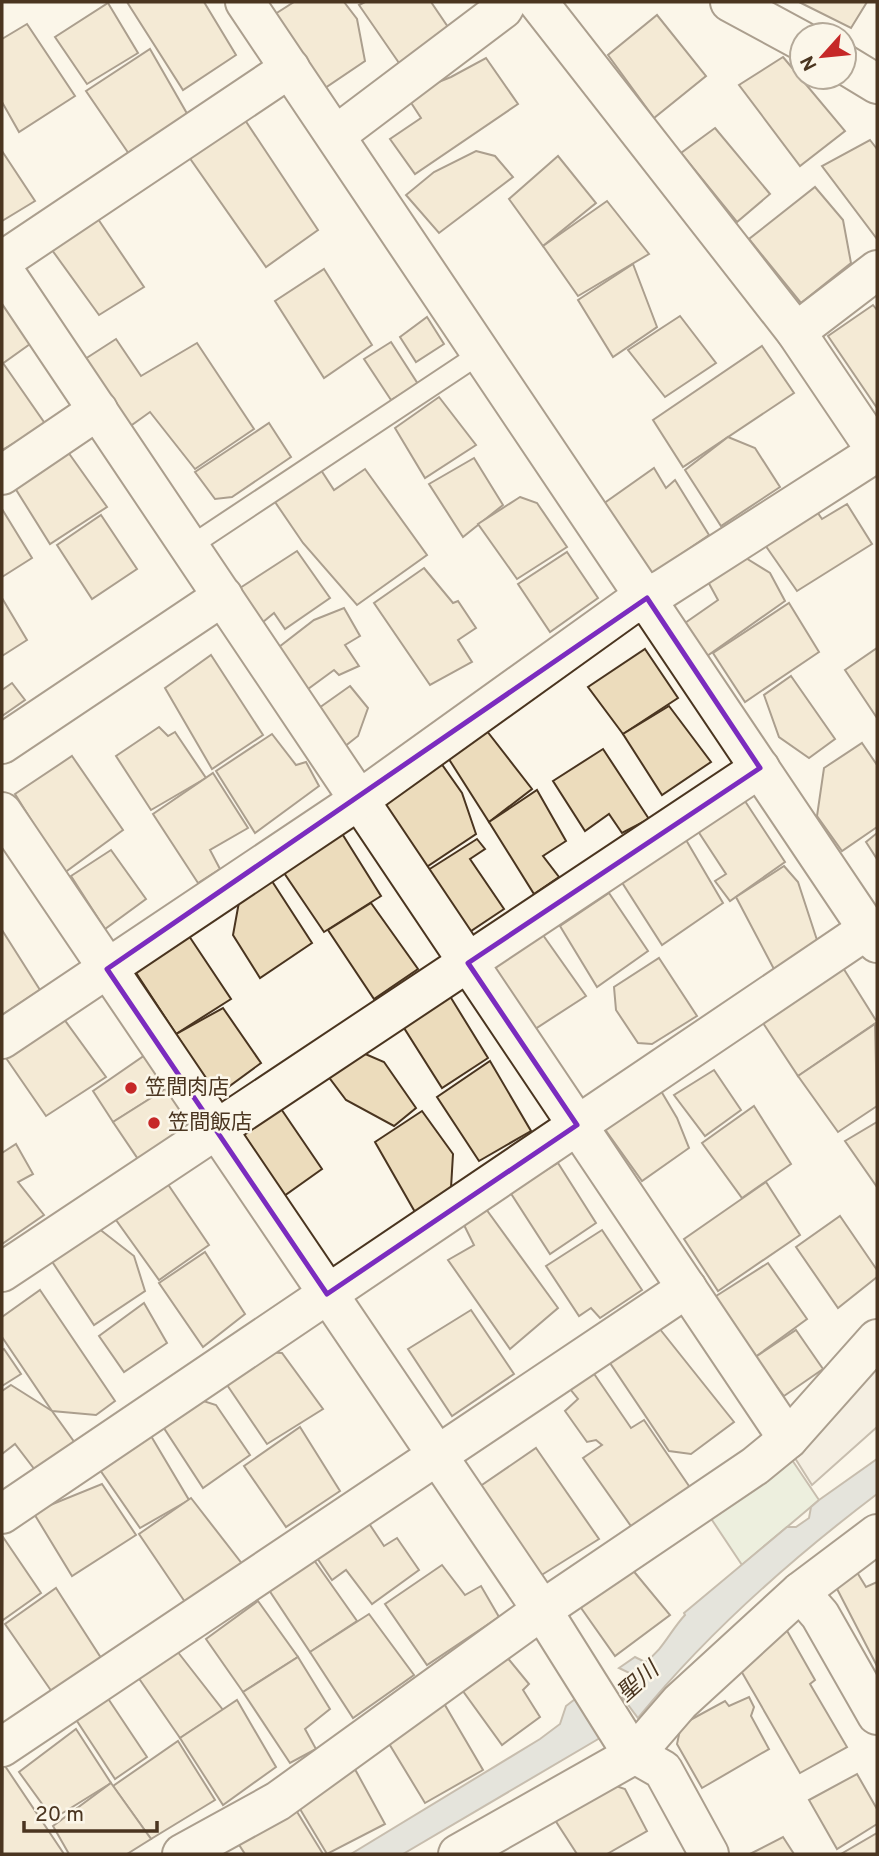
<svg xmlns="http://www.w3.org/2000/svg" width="879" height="1856" font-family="Overpass,'Noto Sans JP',sans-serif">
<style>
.green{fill:#dce7d0;stroke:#887966;stroke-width:2}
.parking{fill:#ede7d9;stroke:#887966;stroke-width:2}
.water{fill:#c9cecd;stroke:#887966;stroke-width:2}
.building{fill:#ecdcbc;stroke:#4a3520;stroke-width:2}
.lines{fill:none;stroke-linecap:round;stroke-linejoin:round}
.lane-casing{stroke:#4a3520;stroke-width:23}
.street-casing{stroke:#4a3520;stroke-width:42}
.lane{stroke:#fbf6e9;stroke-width:19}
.street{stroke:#fbf6e9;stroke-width:38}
.marked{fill:none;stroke:#7b2cbf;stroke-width:5;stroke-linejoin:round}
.poi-dot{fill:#c62828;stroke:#fbf6e9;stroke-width:2.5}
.labels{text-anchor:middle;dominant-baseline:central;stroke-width:5;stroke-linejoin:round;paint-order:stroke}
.poi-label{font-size:21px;fill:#4a3520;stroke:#fbf6e9;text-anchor:start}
.water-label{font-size:23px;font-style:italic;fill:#4a3520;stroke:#fbf6e9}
</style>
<rect width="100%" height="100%" fill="#fbf6e9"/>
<polygon class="green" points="784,1448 819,1500 742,1565 706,1511"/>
<polygon class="parking" points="877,1353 877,1427 812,1485 788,1447"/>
<g class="water">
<path d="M 877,1459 L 877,1494 C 790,1560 707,1633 638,1718 L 620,1694 L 637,1682 L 638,1677 L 619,1668 L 635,1657 L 645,1662 C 663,1650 670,1631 685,1615 L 684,1613 L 787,1527 L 796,1527 L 809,1518 L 811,1507 L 819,1500 Z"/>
<polygon points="579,1696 605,1735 403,1854 351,1854 540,1739 560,1724 566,1706"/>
</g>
<g class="building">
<polygon points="127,2 204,2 236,55 183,90"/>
<polygon points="294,2 344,2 357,19 365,61 322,90 272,16"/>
<polygon points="365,2 431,2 450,30 399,63 359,5"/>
<polygon points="799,2 867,2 851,28"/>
<polygon points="108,3 138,53 87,84 55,37"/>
<polygon points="657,15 706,76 654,118 608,55"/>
<polygon points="27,24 75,96 19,132 2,102 2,39"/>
<polygon points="150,49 189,117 129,154 86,91"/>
<polygon points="783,57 845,131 800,166 739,85"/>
<polygon points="486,58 518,104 415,174 390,139 421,118 406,95 451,77"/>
<polygon points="245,120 318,230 266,267 189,157"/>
<polygon points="715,128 770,194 737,222 681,153"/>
<polygon points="870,140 877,149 877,239 822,166"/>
<polygon points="2,151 35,201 2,221"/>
<polygon points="476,151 495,156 513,177 439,233 406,195 434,172"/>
<polygon points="558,156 596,203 543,246 509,199"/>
<polygon points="815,187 843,220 851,263 801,303 749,239"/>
<polygon points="607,201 649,254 578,296 543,246"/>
<polygon points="98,219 144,287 99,315 52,250"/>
<polygon points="633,264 657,327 613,357 578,300"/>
<polygon points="324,269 372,345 324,378 275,301"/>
<polygon points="2,286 37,339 2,364"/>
<polygon points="873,305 877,310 877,408 828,336"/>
<polygon points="680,316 716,363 665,397 628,350"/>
<polygon points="427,317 444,344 416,362 400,337"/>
<polygon points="116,339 141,376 197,343 254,429 195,469 150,412 129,427 82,361"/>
<polygon points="391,342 418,384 391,400 364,359"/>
<polygon points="762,346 794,393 683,467 653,420"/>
<polygon points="3,363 46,425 2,450 2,364"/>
<polygon points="439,397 476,445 425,478 395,428"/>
<polygon points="269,423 291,457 232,497 215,499 195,472"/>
<polygon points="728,437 755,448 780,487 721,526 685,470"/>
<polygon points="63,445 107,507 50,544 10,480"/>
<polygon points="474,458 503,505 463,537 429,484"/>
<polygon points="319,467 334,490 365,469 427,555 357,605 303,543 273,499"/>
<polygon points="654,468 666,488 675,480 709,535 651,575 603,504"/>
<polygon points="520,497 537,503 567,547 517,579 478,524"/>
<polygon points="847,504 872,544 797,591 763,542 813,506 822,519"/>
<polygon points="2,509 32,558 2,577"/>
<polygon points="101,515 137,569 92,599 57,545"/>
<polygon points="297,551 330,598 285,629 274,613 263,622 240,588"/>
<polygon points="567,552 598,598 550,632 518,584"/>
<polygon points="741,555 770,573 785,601 707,656 685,623 718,600 706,578"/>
<polygon points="424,568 453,603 458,601 476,628 458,640 472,662 430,685 374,603"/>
<polygon points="2,598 27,640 2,656"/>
<polygon points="789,603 819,652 745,702 713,653"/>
<polygon points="344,608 360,636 345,645 359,666 339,675 334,670 308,689 279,647 314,620"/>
<polygon points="877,648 877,718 845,670"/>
<polygon points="645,649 678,698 623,734 588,687"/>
<polygon points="211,655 263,735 212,769 165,688"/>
<polygon points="791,676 835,739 809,758 779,737 764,695"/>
<polygon points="12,683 25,700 2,716 2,690"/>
<polygon points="350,686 368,708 358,736 344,747 319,708"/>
<polygon points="669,706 711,762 662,795 623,734"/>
<polygon points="483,726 532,789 489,822 445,753"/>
<polygon points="159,727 168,736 175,732 206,778 151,810 116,756"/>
<polygon points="272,734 296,765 306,762 319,786 255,833 216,771"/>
<polygon points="862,743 877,765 877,827 842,851 817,816 824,768"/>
<polygon points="603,749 649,819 622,833 609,814 585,831 553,781"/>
<polygon points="72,756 123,830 64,873 15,794"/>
<polygon points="436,756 462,793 476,834 422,870 381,802"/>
<polygon points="213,773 248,828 210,850 220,869 198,883 153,814"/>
<polygon points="537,790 566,841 543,856 559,877 534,894 489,822"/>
<polygon points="739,792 785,862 730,901 715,881 726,874 692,822"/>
<polygon points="336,824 381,896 324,932 278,864"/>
<polygon points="679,828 723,903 662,945 614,870"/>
<polygon points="877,833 877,859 866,842"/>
<polygon points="477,839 485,849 470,859 504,909 465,935 425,872"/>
<polygon points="111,850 146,899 105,929 71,876"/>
<polygon points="784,866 798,882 817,940 775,971 736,897"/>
<polygon points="268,875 312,943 260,978 233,935 241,891"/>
<polygon points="609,893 648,951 597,987 560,926"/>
<polygon points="371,903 418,969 374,999 328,930"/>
<polygon points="183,927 231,999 176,1034 129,962"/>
<polygon points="538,928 586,996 532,1031 492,971 512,944"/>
<polygon points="2,930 40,990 2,1015"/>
<polygon points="659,958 697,1016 652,1044 638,1043 616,1010 614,987"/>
<polygon points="840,963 877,1022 798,1076 759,1017"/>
<polygon points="448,993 488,1058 442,1088 399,1020"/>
<polygon points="223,1008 261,1063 216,1096 176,1034"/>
<polygon points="61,1015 106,1077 46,1116 6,1058"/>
<polygon points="875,1024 877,1106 838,1132 798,1076"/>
<polygon points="356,1050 384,1062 416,1108 394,1126 346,1100 322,1068"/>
<polygon points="148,1053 170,1086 113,1122 93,1091"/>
<polygon points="490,1061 531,1131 479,1161 437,1097"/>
<polygon points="714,1070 741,1110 705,1136 674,1095"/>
<polygon points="170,1086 196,1124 140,1162 113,1122"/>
<polygon points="661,1091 677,1118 689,1148 642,1181 604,1128"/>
<polygon points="275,1100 322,1169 284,1196 237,1124"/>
<polygon points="754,1106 791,1164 742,1198 702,1143"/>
<polygon points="422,1111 453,1154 451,1188 415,1212 375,1142"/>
<polygon points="877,1122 877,1187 845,1141"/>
<polygon points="16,1144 33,1174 18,1182 44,1215 2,1244 2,1153"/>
<polygon points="558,1163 596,1223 550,1254 510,1192"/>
<polygon points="163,1177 209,1245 159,1280 111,1213"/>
<polygon points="766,1182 800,1235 718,1291 684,1239"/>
<polygon points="486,1209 558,1308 510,1349 448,1260 474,1245 464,1225"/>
<polygon points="840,1216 877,1270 877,1277 838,1308 796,1247"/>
<polygon points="98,1228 134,1256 145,1291 94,1325 51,1260"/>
<polygon points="602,1230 642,1290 600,1318 591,1308 579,1316 546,1266"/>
<polygon points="205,1252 245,1314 203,1347 159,1283"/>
<polygon points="768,1263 807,1319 754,1358 713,1298"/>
<polygon points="40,1290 115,1401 96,1415 52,1411 2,1337 2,1317"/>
<polygon points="144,1303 167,1343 124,1372 99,1336"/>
<polygon points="471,1310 514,1374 452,1416 408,1349"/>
<polygon points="659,1328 734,1422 691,1454 669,1451 606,1357"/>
<polygon points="796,1330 823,1369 784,1396 754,1358"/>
<polygon points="4,1349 21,1374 2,1386 2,1350"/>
<polygon points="261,1352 282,1353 323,1409 267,1444 223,1379"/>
<polygon points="586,1362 631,1428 644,1420 691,1489 633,1529 583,1458 602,1445 596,1440 587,1442 565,1411 578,1399 562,1379"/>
<polygon points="11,1385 52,1411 75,1443 35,1470 15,1444 2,1454 2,1391"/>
<polygon points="194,1398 216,1405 250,1455 203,1488 158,1419"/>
<polygon points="300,1427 340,1491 286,1527 244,1466"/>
<polygon points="151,1436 189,1500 140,1528 98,1467"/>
<polygon points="536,1448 599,1539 540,1576 479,1487"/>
<polygon points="102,1484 136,1535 72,1576 33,1512"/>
<polygon points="191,1498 243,1565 185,1602 139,1534"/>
<polygon points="364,1516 384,1546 397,1538 419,1570 372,1604 346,1570 332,1580 313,1552"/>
<polygon points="3,1537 41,1593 3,1620 2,1618"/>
<polygon points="309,1553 357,1621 310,1652 263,1581"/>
<polygon points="442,1565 465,1595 481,1586 499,1617 427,1665 385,1604"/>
<polygon points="631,1568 670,1615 615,1656 579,1605"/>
<polygon points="855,1569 866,1587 877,1582 877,1666 834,1583"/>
<polygon points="56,1588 103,1661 52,1692 5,1624"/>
<polygon points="258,1601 298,1657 243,1692 206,1639"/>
<polygon points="369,1614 414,1675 353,1718 310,1652"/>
<polygon points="786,1629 815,1680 810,1684 847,1747 800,1773 740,1669"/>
<polygon points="177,1651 223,1710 180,1738 138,1677"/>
<polygon points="506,1656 529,1684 523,1690 540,1717 502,1745 460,1687"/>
<polygon points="298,1657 330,1709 305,1729 316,1749 290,1763 243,1692"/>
<polygon points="105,1694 147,1757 115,1779 73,1715"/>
<polygon points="749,1697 754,1707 751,1716 769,1749 702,1788 677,1744 681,1725 725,1701 729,1706"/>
<polygon points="237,1700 276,1767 223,1805 180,1738"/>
<polygon points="442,1700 483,1770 425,1803 385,1737"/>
<polygon points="76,1729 111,1783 53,1819 19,1772"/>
<polygon points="178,1741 215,1800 151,1839 113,1786"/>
<polygon points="351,1762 385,1824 327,1854 294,1799"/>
<polygon points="3,1763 64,1854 2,1854"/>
<polygon points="857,1774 877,1809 877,1824 837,1849 809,1800"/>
<polygon points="111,1783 151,1839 127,1854 69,1854 53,1826"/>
<polygon points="613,1785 625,1789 647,1831 607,1854 577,1854 555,1820"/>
<polygon points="291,1802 323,1854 245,1854 234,1837"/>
<polygon points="877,1833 877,1854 841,1854"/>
<polygon points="783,1837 794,1854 750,1854"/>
</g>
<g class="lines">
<g class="lane-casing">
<polyline id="lane" points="189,547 481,353"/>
</g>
<g class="street-casing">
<g id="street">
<polyline points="245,2 877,943"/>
<polyline points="538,2 796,332 877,452"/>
<polyline points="730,2 802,41"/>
<polyline points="844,64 877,84"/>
<polyline points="336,135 503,9 507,2"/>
<polyline points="2,261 290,68"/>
<polyline points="2,268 788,1439"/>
<polyline points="796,332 877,270"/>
<polyline points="2,475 98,410"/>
<polyline points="2,744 223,596"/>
<polyline points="2,812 542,1610 623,1739 635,1754 663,1770 709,1854"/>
<polyline points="2,1039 359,800 628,607 663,589 877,452"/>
<polyline points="2,1272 760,768"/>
<polyline points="2,1514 868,929"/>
<polyline points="800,1592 820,1615 877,1715"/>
<polyline points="2,1747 687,1288"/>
<polyline points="182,1854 278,1801 542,1610 755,1466 788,1439 877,1339"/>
<polyline points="458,1854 635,1754 680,1702 800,1592 877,1534"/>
</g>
</g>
<use href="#lane" class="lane"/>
<use href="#street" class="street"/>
</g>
<path d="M0 0H879V1856H0ZM 647,598 L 760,768 L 468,963 L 577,1125 L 327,1294 L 107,969 Z" fill="#fbf6e9" fill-opacity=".55" fill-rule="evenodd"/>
<path class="marked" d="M 647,598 L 760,768 L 468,963 L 577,1125 L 327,1294 L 107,969 Z"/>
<g class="poi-dot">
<circle cx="131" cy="1088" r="7"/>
<circle cx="154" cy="1123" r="7"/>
</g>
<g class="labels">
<g class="poi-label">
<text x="145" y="1088">笠間肉店</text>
<text x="168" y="1123">笠間飯店</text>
</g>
<g class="water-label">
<text transform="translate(639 1683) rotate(-42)">聖川</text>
</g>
</g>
<rect width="879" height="1856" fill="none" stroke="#4a3520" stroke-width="7"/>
<g transform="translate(823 56) rotate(243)"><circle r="33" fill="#fbf6e9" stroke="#b4a999" stroke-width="2"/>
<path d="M0-5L12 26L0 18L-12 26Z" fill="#c62828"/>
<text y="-10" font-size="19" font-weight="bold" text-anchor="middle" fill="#4a3520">N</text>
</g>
<path d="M24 1821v10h133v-10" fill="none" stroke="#4a3520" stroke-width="3.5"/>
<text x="35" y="1821" font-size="21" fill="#4a3520" stroke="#fbf6e9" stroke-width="5" paint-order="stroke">20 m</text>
</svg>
